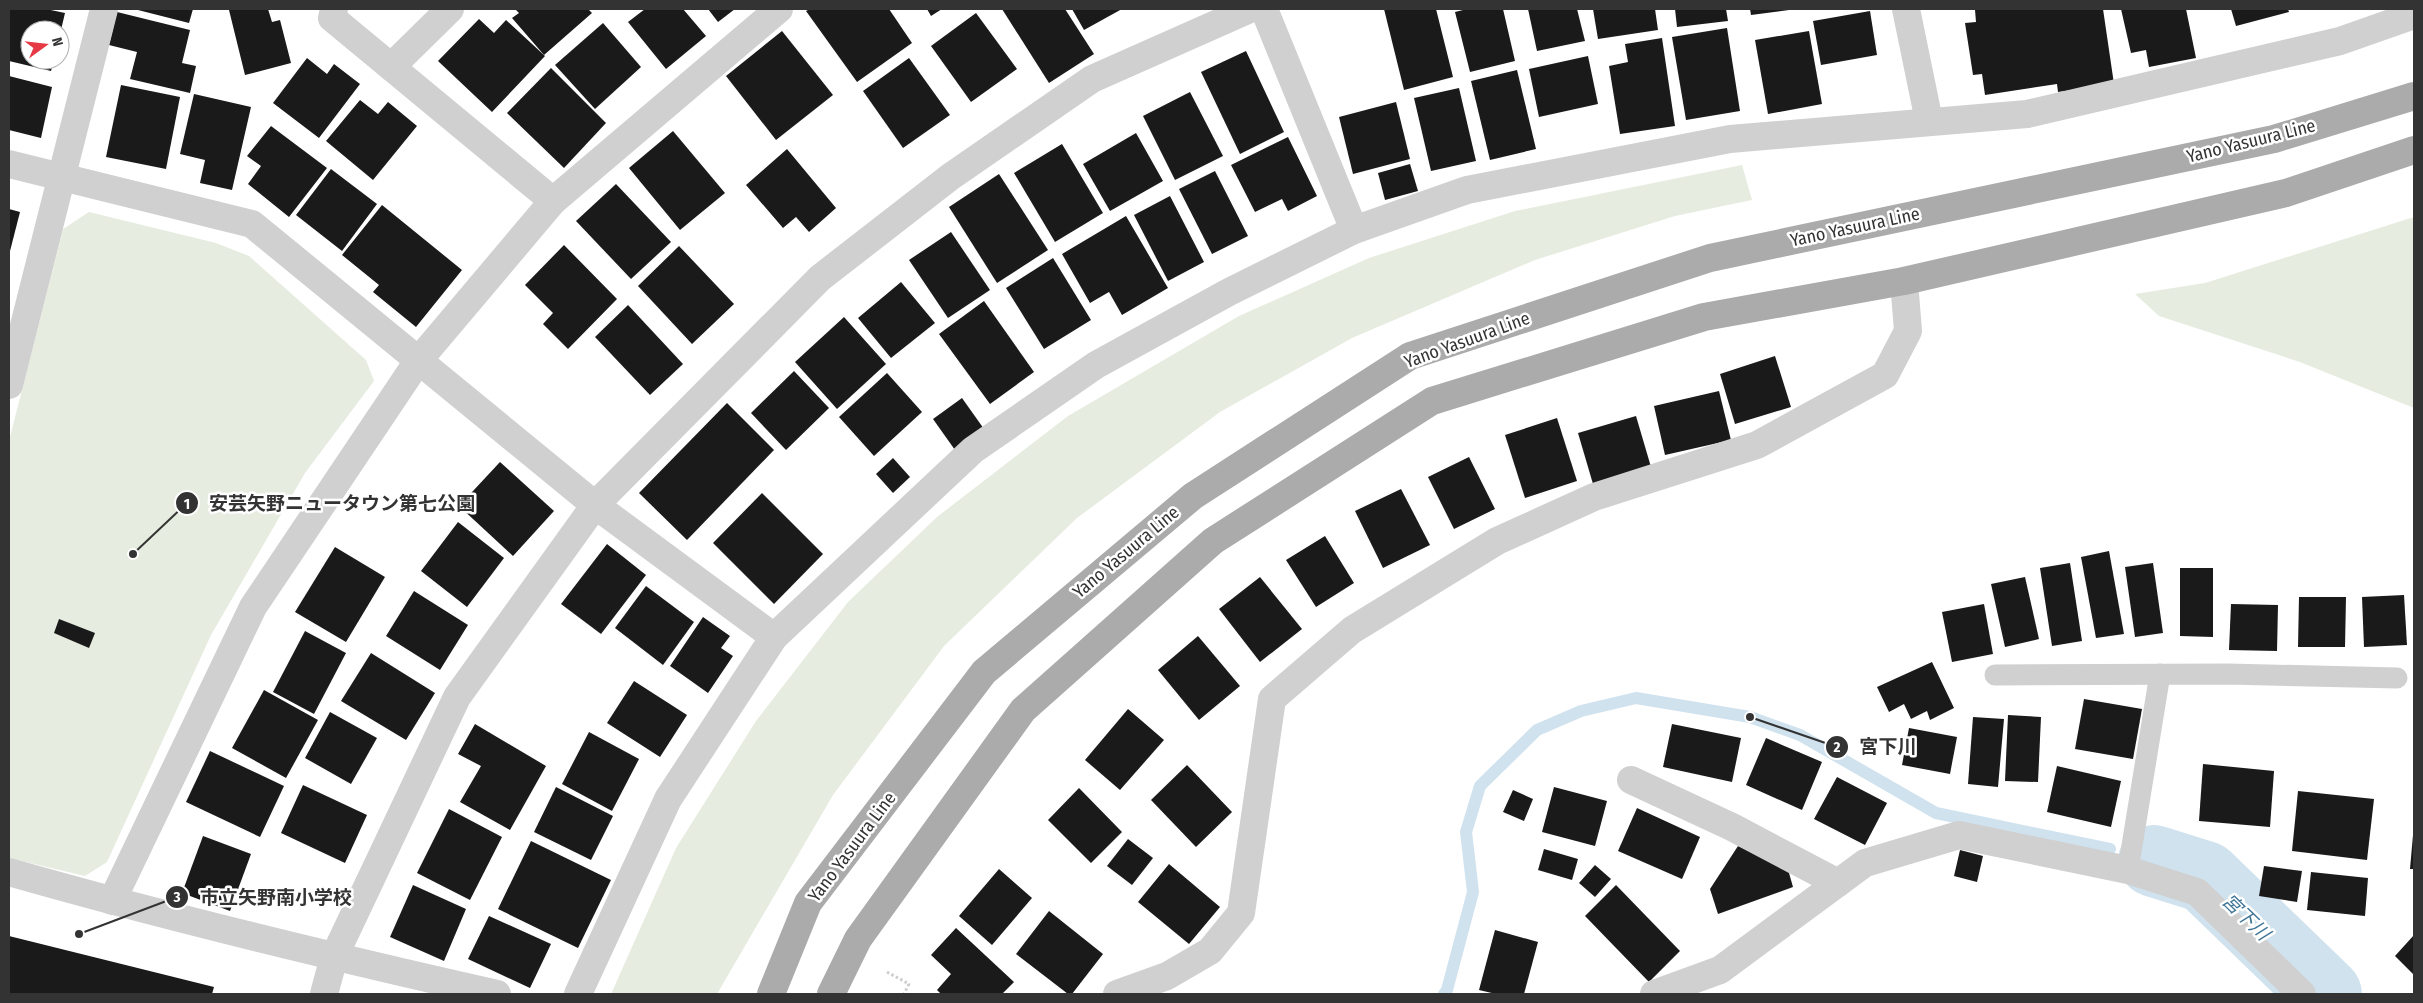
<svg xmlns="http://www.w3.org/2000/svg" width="2423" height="1003" font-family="'Fira Sans Condensed','Noto Sans JP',sans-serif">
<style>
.green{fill:#e6ecdf}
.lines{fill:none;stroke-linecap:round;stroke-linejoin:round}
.stream{stroke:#cfe2ee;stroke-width:12}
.river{stroke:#cfe2ee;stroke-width:72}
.building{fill:#1a1a1a}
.path{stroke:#cdcdcd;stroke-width:3;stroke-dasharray:2.5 2.5;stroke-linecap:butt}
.lane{stroke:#d0d0d0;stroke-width:21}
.street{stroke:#d0d0d0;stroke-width:28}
.primary{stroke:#ababab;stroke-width:28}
.labels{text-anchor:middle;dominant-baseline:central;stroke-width:5;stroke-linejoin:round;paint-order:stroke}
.street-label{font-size:18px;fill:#333;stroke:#fff}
.water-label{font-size:19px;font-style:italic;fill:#3f7597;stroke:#fff}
.leader{fill:none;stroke:#333;stroke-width:2}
.callout-dot{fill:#333;stroke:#fff;stroke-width:2}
.mark-label{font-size:15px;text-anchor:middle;font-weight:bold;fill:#fff}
.callout-label{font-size:19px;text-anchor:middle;font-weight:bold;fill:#333;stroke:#fff;stroke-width:5;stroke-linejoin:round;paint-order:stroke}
</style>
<rect width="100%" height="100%" fill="#fff"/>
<g class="green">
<polygon points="1742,165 1752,200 1675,216 1535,260 1352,338 1220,412 1077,518 944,646 833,795 717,994 611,994 676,848 756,721 848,602 937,517 1068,416 1239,316 1369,258 1515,211"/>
<polygon points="89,212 216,243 249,256 366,360 374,381 305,473 211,635 107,862 85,876 9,858 9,441 63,229"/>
<polygon points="2414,217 2414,408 2300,362 2159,316 2135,294 2205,283"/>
</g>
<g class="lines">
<polyline class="stream" points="1444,994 1447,990 1473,892 1466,832 1480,786 1537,730 1581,711 1636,698 1750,717 1800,735 1936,813 2110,849"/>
<polyline class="river" points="2154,861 2205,877 2326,994"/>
</g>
<g class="building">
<polygon points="10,9 46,9 65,13 61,30 30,30 30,60 54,60 51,71 9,61"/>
<polygon points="134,9 193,9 189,23"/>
<polygon points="234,9 268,9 272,22 280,20 291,63 245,75 229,10"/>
<polygon points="515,9 588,9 592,13 544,55 512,18 519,13"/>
<polygon points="645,9 683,9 706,36 666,69 628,22"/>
<polygon points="708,9 735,9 718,22"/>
<polygon points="810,9 889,9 912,43 857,82 806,11"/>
<polygon points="927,9 942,9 931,16"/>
<polygon points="1002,9 1065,9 1094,54 1049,83"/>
<polygon points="1072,9 1122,9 1084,30"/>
<polygon points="1384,9 1436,9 1453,77 1404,90"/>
<polygon points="1467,9 1503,9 1515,61 1470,72 1455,12"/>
<polygon points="1528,9 1577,9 1585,41 1537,51"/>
<polygon points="1593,9 1655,9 1658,30 1598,39"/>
<polygon points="1675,9 1726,9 1728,21 1677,27"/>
<polygon points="1750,9 1789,9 1789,10 1751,15"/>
<polygon points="1986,9 2103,9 2114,84 2058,92 2057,84 1985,95 1982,74 1973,75 1965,23 1976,22 1975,10"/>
<polygon points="2121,9 2186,9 2196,58 2149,67 2146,50 2131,53"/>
<polygon points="2231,9 2288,9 2289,12 2236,26"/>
<polygon points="1870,11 1877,55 1821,65 1813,21"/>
<polygon points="117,12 190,30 182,63 196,66 190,93 130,79 137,52 109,45"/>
<polygon points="976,13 1017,69 971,102 931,46"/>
<polygon points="479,19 494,33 506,20 545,56 492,112 438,61"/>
<polygon points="603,23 641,67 595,109 555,65"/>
<polygon points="1727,28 1740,111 1686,120 1672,37"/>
<polygon points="782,31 833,95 776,140 726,76"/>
<polygon points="1809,31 1822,104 1768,114 1755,40"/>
<polygon points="1662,38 1675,126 1620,134 1609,66 1628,62 1625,44"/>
<polygon points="1246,51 1284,132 1240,154 1201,72"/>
<polygon points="1588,56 1598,104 1539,117 1529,69"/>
<polygon points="307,58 327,74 334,64 360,84 319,138 273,103"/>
<polygon points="909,58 950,115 903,148 863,91"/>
<polygon points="551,68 606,123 564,168 507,113"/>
<polygon points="1517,70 1536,149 1490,160 1471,81"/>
<polygon points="9,76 52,87 41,138 9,130"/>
<polygon points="121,85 180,97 166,169 106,157"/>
<polygon points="1459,88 1476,161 1431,171 1414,98"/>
<polygon points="1190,92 1223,156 1175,180 1143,116"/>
<polygon points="194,94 251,107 232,190 200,183 205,160 180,154"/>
<polygon points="360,100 378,114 388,102 417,126 373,180 326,141"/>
<polygon points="1396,102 1410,159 1353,174 1339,117"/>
<polygon points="271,126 327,168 289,217 248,184 261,166 247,156"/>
<polygon points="673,131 725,193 680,230 629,168"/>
<polygon points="1136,133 1163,181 1110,211 1083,164"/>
<polygon points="1288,137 1317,196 1288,211 1282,199 1255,212 1231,165"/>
<polygon points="1062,144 1103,213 1055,242 1014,173"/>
<polygon points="787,149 836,208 809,232 796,217 783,228 746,185"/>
<polygon points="1410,164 1418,191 1385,200 1378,173"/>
<polygon points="331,169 377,204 342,251 296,215"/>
<polygon points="1215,171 1248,236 1212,254 1179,189"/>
<polygon points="999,174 1048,250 997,283 949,207"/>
<polygon points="616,184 671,242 631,279 576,221"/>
<polygon points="1170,196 1204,262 1168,281 1134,215"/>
<polygon points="382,205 462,270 416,327 373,292 379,285 342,255"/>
<polygon points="9,209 20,212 9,255"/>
<polygon points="1126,216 1168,288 1122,315 1109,292 1090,303 1062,254"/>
<polygon points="951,232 990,290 948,318 909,260"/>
<polygon points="564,245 617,299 568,349 543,324 553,313 525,285"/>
<polygon points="679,246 734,304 692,344 638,286"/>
<polygon points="1053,258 1091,320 1044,349 1006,288"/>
<polygon points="901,282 935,323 891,358 858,318"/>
<polygon points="984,301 1034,372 990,404 939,334"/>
<polygon points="628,305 683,364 650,395 595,337"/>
<polygon points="844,317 886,364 837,409 795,362"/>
<polygon points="1775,356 1791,407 1735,424 1720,374"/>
<polygon points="794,371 829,408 786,450 751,413"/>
<polygon points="887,373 922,412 874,456 839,417"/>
<polygon points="1719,391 1731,440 1665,455 1654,406"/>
<polygon points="962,398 984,429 955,450 933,419"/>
<polygon points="727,403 774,450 687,540 639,493"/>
<polygon points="1636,416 1651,467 1593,484 1578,433"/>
<polygon points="1557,418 1577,481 1525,498 1505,435"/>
<polygon points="1469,457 1495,509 1454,529 1428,477"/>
<polygon points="893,458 910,477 893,493 876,474"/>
<polygon points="500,462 554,511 513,556 459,506"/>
<polygon points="1401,489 1430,545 1383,568 1355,511"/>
<polygon points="762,493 823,554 774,604 713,543"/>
<polygon points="458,522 504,558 467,607 421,571"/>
<polygon points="1325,536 1354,583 1316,607 1286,560"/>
<polygon points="607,544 646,575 601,634 561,604"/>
<polygon points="335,547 385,577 346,642 295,612"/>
<polygon points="2109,551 2124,634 2096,638 2081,557"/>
<polygon points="2070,563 2082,641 2052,646 2040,568"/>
<polygon points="2153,563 2163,633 2135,637 2125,567"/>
<polygon points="2180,568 2213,568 2213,637 2180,636"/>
<polygon points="1260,577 1302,629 1260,662 1219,609"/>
<polygon points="2025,577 2039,639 2005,647 1991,584"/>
<polygon points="646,586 694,622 663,665 615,628"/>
<polygon points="414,591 468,625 440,670 386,636"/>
<polygon points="2404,595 2407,645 2364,647 2362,597"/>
<polygon points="2299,597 2346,597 2345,647 2298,647"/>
<polygon points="1984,604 1993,654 1952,662 1942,612"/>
<polygon points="2231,604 2278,605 2277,651 2229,650"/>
<polygon points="703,617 730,636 721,648 733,656 708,693 670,666"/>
<polygon points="59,619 95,633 89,648 54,633"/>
<polygon points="305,631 346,653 314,714 273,692"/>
<polygon points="1198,636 1240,686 1199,720 1158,670"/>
<polygon points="371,653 435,693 406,740 341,701"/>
<polygon points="1932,662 1954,708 1930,720 1927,711 1911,719 1904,704 1889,712 1877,687"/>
<polygon points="634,681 687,715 660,757 607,723"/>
<polygon points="264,690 318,720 286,778 232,748"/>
<polygon points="2084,699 2142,709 2133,759 2075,749"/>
<polygon points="1128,709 1164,740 1120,790 1085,760"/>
<polygon points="330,712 377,738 351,784 305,758"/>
<polygon points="2008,715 2041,717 2038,782 2005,781"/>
<polygon points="1973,717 2004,719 1998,787 1968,784"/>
<polygon points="475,724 546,766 510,830 460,802 481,766 458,754"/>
<polygon points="1672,724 1741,738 1732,782 1663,767"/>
<polygon points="1909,728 1957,737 1950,774 1902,765"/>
<polygon points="589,732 639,759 612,811 562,784"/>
<polygon points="1766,738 1822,762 1802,810 1746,785"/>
<polygon points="210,751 284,786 260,837 186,802"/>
<polygon points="2203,764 2274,771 2270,827 2199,821"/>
<polygon points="1187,765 1232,812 1196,847 1151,800"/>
<polygon points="2057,766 2121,781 2111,827 2047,812"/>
<polygon points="1837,777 1887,803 1865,845 1814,819"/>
<polygon points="303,785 367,815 345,863 281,833"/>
<polygon points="556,787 613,816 591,860 534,832"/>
<polygon points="1554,787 1607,801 1595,846 1542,832"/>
<polygon points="1079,788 1122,832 1091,863 1048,820"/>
<polygon points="1513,790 1533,799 1524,821 1503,812"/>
<polygon points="2298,791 2374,799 2367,860 2292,851"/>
<polygon points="1637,808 1700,837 1682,879 1618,851"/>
<polygon points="449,809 502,837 470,900 417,873"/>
<polygon points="2413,835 2414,835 2414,869 2410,869"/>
<polygon points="203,836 251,854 230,911 182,893"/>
<polygon points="1128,839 1153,858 1132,885 1107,866"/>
<polygon points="531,841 611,880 578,948 498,909"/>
<polygon points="1738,846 1787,866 1793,887 1718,914 1710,889"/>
<polygon points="1544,849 1578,859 1572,880 1538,870"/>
<polygon points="1960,850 1983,856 1977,882 1954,876"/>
<polygon points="1169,864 1220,907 1189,944 1138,902"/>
<polygon points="1595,865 1611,879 1595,897 1579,883"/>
<polygon points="2264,866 2302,871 2297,902 2259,896"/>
<polygon points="999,869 1032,898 992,945 959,916"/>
<polygon points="2311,872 2368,878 2365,916 2307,910"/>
<polygon points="413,885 466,909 444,961 390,937"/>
<polygon points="1616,885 1680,951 1649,982 1585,916"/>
<polygon points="1049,911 1103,954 1072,994 1068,994 1016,954"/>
<polygon points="489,916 551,944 530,988 468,959"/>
<polygon points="956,928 1014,982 1002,994 941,994 937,990 951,974 931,955"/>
<polygon points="1495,930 1538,942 1524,994 1496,994 1479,990"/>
<polygon points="2414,935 2414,975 2395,956"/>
<polygon points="9,936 214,987 212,994 9,994"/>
</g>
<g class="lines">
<polyline class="path" points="887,972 909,984 904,994"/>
<g class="lane">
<polyline points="1995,675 2228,674 2397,678"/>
<polyline points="2128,870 2160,674"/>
</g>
<g class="street">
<polyline points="334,9 332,18 553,201"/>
<polyline points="1264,9 1354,230"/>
<polyline points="1906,9 1929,121"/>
<polyline points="391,67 450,9"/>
<polyline points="9,164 252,224 595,505 774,637"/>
<polyline points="9,385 104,9"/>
<polyline points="1631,780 1732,827 1838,883"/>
<path d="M 9,872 C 170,918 333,957 497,994"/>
<polyline points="112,901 253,607 418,361 553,201 779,9"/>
<polyline points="324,994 334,957 457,697 595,505 820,278 950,177 1092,79 1250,9"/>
<polyline points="578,994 668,799 774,637 973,450 1096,365 1229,292 1354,230 1467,190 1730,139 2027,114 2340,41 2414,15"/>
<polyline points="1117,994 1167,976 1210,951 1241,913 1272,699 1352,630 1497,541 1594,497 1757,445 1885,375 1908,331 1904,281"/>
<polyline points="1654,994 1720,970 1865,863 1959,835 2128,870 2197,892 2302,994"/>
</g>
<g class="primary">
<polyline points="771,994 808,903 984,672 1193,496 1410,356 1710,258 2274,139 2414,96"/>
<polyline points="831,994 858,939 1023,710 1213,541 1432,401 1704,317 1904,281 2286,193 2414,150"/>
</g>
</g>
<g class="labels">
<g class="street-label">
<text transform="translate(2251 141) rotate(-14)">Yano Yasuura Line</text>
<text transform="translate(1855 227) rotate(-12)">Yano Yasuura Line</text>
<text transform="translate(1467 340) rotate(-20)">Yano Yasuura Line</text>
<text transform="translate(1126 552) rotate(-40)">Yano Yasuura Line</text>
<text transform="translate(852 847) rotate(-53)">Yano Yasuura Line</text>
</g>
<g class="water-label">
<text transform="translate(2246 917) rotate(44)">宮下川</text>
</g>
</g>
<path class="leader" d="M133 554L187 503M1750 717L1837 747M79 934L177 897"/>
<g class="callout-dot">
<circle cx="133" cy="554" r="5"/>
<circle cx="1750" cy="717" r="5"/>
<circle cx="79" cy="934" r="5"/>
<circle cx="187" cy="503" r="12"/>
<circle cx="1837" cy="747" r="12"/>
<circle cx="177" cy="897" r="12"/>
</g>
<g class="mark-label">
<text x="187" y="509">1</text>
<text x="1837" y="752">2</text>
<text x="177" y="902">3</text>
</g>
<g class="callout-label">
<text x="342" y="510">安芸矢野ニュータウン第七公園</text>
<text x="1888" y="753">宮下川</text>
<text x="276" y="904">市立矢野南小学校</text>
</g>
<rect width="2423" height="1003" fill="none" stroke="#333333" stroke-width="20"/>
<g transform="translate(45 45) rotate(75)"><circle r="24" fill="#ffffff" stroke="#adadad"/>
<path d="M0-4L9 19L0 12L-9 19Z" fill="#e63946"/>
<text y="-8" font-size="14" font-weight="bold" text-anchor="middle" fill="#333333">N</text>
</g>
</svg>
